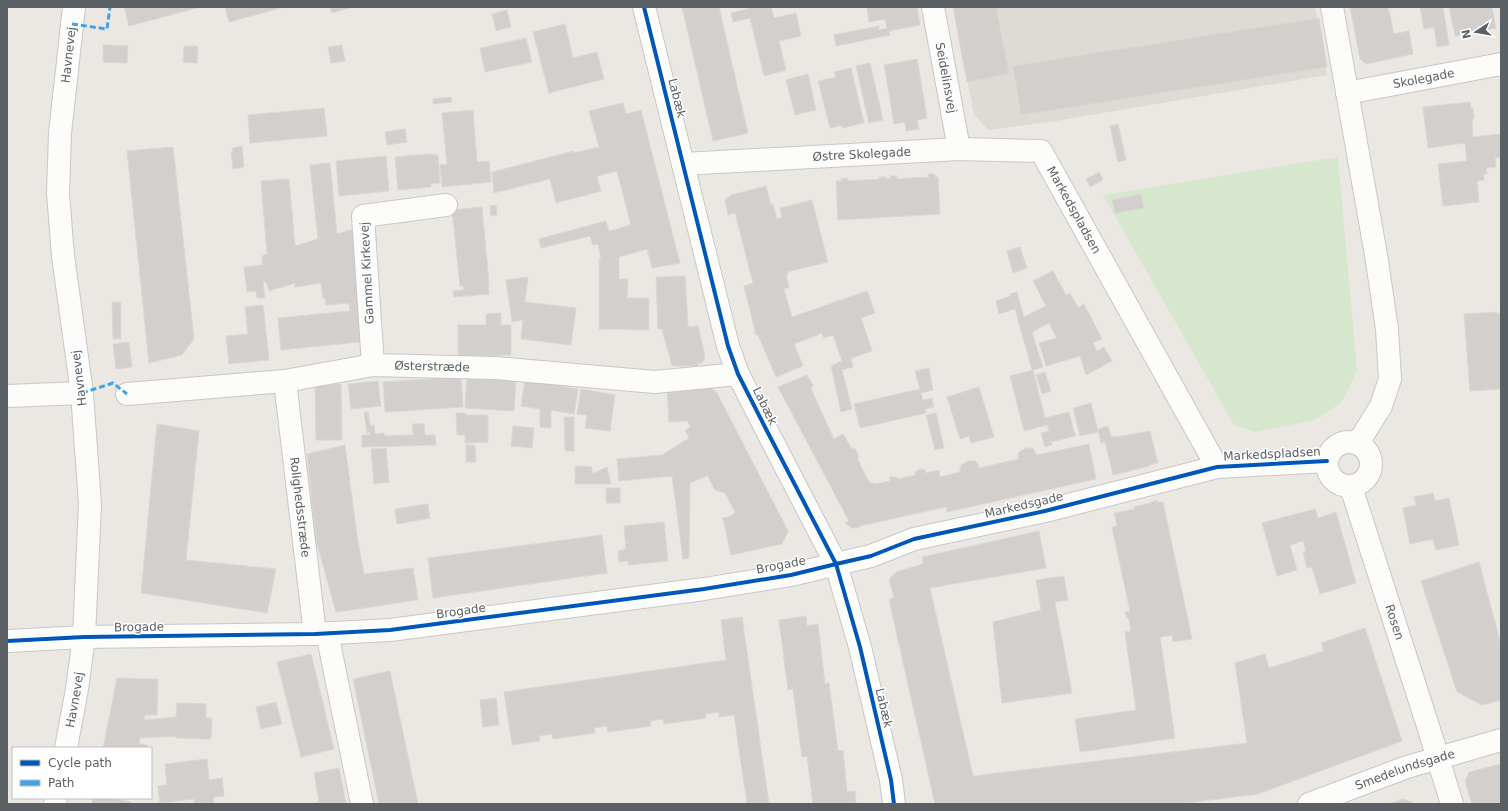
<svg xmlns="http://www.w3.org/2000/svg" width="1508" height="811" font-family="'DejaVu Sans',sans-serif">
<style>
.education{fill:#dedad4}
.green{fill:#d6e7ce}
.building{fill:#d2cfcd;stroke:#dad7d4}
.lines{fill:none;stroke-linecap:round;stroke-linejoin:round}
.street-casing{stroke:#c7c7c6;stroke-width:24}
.secondary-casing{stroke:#c6c7c6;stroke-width:24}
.street{stroke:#fcfcfb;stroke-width:22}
.secondary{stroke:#fcfcfb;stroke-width:22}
.quiet{stroke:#42a2e6;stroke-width:3;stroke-dasharray:6 3;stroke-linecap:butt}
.cycleway-casing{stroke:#fff;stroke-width:6}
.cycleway{stroke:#0057b8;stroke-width:4}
.labels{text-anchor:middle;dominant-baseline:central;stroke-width:3;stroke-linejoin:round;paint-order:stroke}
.street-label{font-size:12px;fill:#5a6063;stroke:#fff}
</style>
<rect width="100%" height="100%" fill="#ebe8e4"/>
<polygon class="education" points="953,7 1315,7 1327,75 1056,121 988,130 974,114"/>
<polygon class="green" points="1338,157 1357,371 1342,402 1315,420 1255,432 1234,425 1103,195"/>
<g class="building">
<polygon points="124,7 200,7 129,26"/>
<polygon points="225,7 284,7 229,22"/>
<polygon points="330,7 353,7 332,13"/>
<polygon points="682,7 719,7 748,133 713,141"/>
<polygon points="747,7 771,7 774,18 796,13 801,36 779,41 786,70 764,76 750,18 733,22 731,13 748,9"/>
<polygon points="867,7 917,7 920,25 889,31 890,35 836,46 834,35 879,26 879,30 887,28 885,19 869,22"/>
<polygon points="953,7 996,7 1009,74 967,82"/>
<polygon points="1350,7 1388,7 1394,34 1409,31 1413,54 1366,64 1360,59"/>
<polygon points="1420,7 1443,7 1449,45 1437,47 1434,27 1424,29"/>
<polygon points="1449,7 1492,7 1496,28 1455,36"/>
<polygon points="507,10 511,27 496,31 492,14"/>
<polygon points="1319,18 1327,67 1021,115 1013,66"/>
<polygon points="565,24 573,58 597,52 604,79 549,93 533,32"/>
<polygon points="526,38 532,62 485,72 480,48"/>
<polygon points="103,45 128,46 127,63 103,62"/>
<polygon points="342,45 345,61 331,63 328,47"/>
<polygon points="184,46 198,46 197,63 183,62"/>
<polygon points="917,59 927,118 917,120 919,129 906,131 905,122 894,124 884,65"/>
<polygon points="870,63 883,120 869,123 856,66"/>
<polygon points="851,68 864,123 842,128 842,125 830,128 818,81 836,77 834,72"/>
<polygon points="808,74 816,110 795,115 786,80"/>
<polygon points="451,97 452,102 433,104 433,99"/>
<polygon points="1470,102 1471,108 1473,109 1474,118 1472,120 1473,137 1501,134 1501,157 1495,158 1496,167 1486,168 1487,174 1484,174 1484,180 1477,181 1479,202 1443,206 1438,164 1467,161 1465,143 1428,148 1423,107"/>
<polygon points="623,103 626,114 641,110 680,263 652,268 647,249 619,257 619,279 628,279 627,298 649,298 649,330 599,329 599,259 601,258 598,244 593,245 590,236 541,248 539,239 606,221 609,231 631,225 617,171 597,176 601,191 556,203 550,179 494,193 492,172 574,151 574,153 599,147 589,111"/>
<polygon points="324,108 327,136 250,143 248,115"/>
<polygon points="473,110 477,162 489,161 491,182 442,187 440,165 447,164 442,113"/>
<polygon points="1118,124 1126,160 1118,162 1110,126"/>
<polygon points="405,129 407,142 387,145 385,132"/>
<polygon points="242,146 244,167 233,169 231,152 233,152 232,148"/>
<polygon points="173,147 194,339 182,355 149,363 127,151"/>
<polygon points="428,154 438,155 440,183 431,184 431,187 398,190 395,157"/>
<polygon points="386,156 389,191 339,196 336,161"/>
<polygon points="330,163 337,234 354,229 360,296 357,296 357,302 366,301 369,341 281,350 278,318 350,311 349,303 326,305 325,299 323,299 321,283 295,287 295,283 269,291 266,282 263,282 265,298 257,298 256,291 247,292 244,267 263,265 262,256 267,254 261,181 289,179 295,246 318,239 310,165"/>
<polygon points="1099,172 1103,180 1090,187 1086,179"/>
<polygon points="928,174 935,174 935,177 938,177 940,214 838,220 836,181 841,181 841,179 847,178 848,181 879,179 879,177 886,177 886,179 891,178 890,176 897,176 897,179 929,177"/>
<polygon points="766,186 771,205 773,204 777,219 782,217 780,208 812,200 828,262 787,272 788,275 786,275 789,287 784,289 792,317 867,291 875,313 861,318 872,351 851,358 853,367 842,370 852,409 841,412 831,366 838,363 838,362 842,361 833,335 824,338 822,333 794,344 803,366 776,377 758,335 756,335 744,286 753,283 735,213 728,215 725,200 731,195"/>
<polygon points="1141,194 1144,208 1115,213 1112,200"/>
<polygon points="496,205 497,215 491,216 490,206"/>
<polygon points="482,207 489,283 488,283 489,294 454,297 453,291 464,290 463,286 460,286 452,210"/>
<polygon points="1020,247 1027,268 1013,273 1007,251"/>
<polygon points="1053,271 1066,295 1070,293 1078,308 1084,304 1102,339 1093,343 1097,351 1104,347 1112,361 1086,375 1080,356 1046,366 1039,343 1057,338 1049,323 1032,332 1043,367 1033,370 1045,418 1069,412 1075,436 1051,442 1052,445 1045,447 1041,433 1049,431 1047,425 1024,431 1010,376 1032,370 1015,309 999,314 996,301 1011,296 1010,294 1017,292 1024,317 1046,306 1033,281"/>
<polygon points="685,276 688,327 698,326 705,356 703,358 705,359 701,364 699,362 697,366 672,366 662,329 658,329 656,277"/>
<polygon points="528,277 525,302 576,308 571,345 521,339 523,320 512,322 506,280"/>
<polygon points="112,302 121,302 121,339 113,339"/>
<polygon points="263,305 269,360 229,364 226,336 248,334 245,307"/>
<polygon points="1497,312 1497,314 1501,313 1501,389 1470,391 1464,314"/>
<polygon points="501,313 501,325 511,325 511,355 458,356 458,325 486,325 486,314"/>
<polygon points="129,342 132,367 116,369 113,344"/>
<polygon points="929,368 933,390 921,393 923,400 932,398 934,407 925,409 926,413 860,428 854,404 920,389 915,371"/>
<polygon points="1045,372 1051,391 1042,394 1036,375"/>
<polygon points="807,375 813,385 811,389 834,439 843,434 852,449 854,448 857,452 859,457 857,458 869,482 875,484 890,481 890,477 897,477 897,479 916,475 915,472 920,469 925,470 926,473 939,470 940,477 960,472 960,468 961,465 968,461 975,461 978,464 979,468 1019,459 1018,455 1019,452 1026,448 1033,448 1037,455 1089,444 1096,479 947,512 946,507 859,526 859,528 852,528 845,523 849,521 778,387"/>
<polygon points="461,377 463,407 385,412 383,382"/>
<polygon points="467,377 516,380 514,411 465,408"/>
<polygon points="525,380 578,389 574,414 551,410 551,428 540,427 540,409 521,406"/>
<polygon points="378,381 381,406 351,409 348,384"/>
<polygon points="315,384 341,384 342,440 316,440"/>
<polygon points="709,387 717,393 788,531 782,544 731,555 723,518 731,516 735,512 725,493 715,490 708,477 709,475 690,483 689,558 683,559 672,476 619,481 617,459 662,455 689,438 685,430 691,427 687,421 669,422 667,389"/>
<polygon points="979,387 994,437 971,443 969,436 960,439 947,397"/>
<polygon points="581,389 615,395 610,431 585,428 587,415 577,414"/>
<polygon points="1091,403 1098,432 1080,436 1073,408"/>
<polygon points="364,412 368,412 370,425 374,425 375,434 384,433 385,436 413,435 412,424 424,424 425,435 435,435 436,445 362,447 362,435 370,435 370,432 367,433"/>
<polygon points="456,413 466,413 466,415 488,415 488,442 465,443 465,435 457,435"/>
<polygon points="936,413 944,448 935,450 926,415"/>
<polygon points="564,417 574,417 574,451 565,451"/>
<polygon points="157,424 199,431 186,560 276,569 267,613 141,593"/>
<polygon points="513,426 534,428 532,448 511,446"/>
<polygon points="1108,426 1111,437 1116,436 1116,437 1150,431 1158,463 1149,465 1149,466 1113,475 1105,442 1101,443 1098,429"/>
<polygon points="345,445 357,536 364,574 413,568 418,600 336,612 316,540 307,454"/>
<polygon points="466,445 475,445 476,462 466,462"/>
<polygon points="386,448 389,482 374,484 371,449"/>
<polygon points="575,466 592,467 592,474 607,467 611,484 575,484"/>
<rect x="606" y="488" width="14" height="15"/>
<polygon points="1433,493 1435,501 1449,498 1459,545 1436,550 1433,539 1410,544 1403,508 1416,505 1414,497"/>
<polygon points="1157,500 1157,502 1163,502 1192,639 1173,642 1172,635 1160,637 1175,738 1080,752 1075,719 1136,710 1125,632 1131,631 1129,618 1127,618 1125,612 1130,611 1112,527 1117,526 1114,513 1135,509 1134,507 1151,503 1151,502"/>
<polygon points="428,504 430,518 397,524 395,509"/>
<polygon points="1315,509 1318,518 1336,512 1356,583 1320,594 1312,567 1307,568 1303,552 1306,551 1303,541 1290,545 1297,570 1277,576 1262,523"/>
<polygon points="664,522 668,561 628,565 628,561 619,562 618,551 626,549 624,526"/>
<polygon points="1039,531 1046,568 930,588 973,776 1247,743 1235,663 1265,654 1269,668 1324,651 1321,643 1365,628 1402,741 1258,794 1179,804 935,804 889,600 894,597 889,579 896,572 923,564 922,557"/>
<polygon points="602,535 607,573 433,598 428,558"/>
<polygon points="1479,562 1501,645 1501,700 1482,705 1457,692 1421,581"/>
<polygon points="1064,576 1068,600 1055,602 1072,693 1002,703 993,622 1041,610 1036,580"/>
<polygon points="806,616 807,626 818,624 825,684 829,683 838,751 843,750 847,792 855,791 856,804 813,804 807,756 802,757 793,689 788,690 779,620"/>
<polygon points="742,617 769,804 747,804 734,715 719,717 719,712 705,714 706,718 664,724 663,719 650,721 651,726 608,732 607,726 594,728 595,733 553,739 552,734 539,736 540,741 512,745 504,692 726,660 721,620"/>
<polygon points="311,654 334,749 301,757 277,662"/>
<polygon points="390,671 418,804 379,804 353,679"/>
<polygon points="117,678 158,679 157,715 145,715 144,720 176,717 177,703 206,704 206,718 212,718 211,739 176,738 176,736 140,738 139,744 147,745 147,748 103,748"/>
<polygon points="496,698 499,725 483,727 480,700"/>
<polygon points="276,702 282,724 261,729 256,707"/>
<polygon points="207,759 209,780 222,778 224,796 213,797 214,804 194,804 194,799 160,803 158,786 167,785 165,764"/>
<polygon points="1501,764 1501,804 1472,804 1465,781 1469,772"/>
<polygon points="339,768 346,804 313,804 319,802 314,773"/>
<polygon points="93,798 111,798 131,802 130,804 92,804"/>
<polygon points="1403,799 1415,804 1390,804"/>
</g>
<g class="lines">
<g class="street-casing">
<g id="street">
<path id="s1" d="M 933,7 L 959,149"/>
<polyline points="1332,7 1376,255 1387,329 1390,379 1381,406 1358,443"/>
<path id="s2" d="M 1347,93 L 1501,64"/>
<path id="s3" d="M 683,164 L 959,149 L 1041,151 L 1217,467"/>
<polyline points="373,365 363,216 446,205"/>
<path id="s4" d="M 285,381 L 315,634"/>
<path id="s5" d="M 127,394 L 285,381 L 373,365 L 495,368 L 655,382 L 738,374"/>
<polyline points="7,396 82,393"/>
<circle cx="1349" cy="464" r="22"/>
<path id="s6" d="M 1351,487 L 1428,726 L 1452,804"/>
<polyline points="327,633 362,804"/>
<polyline points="7,641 84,637 315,634 390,630 704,589 791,575 836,564 871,556 914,539 1045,511 1217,467 1327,461"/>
</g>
</g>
<g class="secondary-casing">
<g id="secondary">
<polyline points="644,7 728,346 738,374 767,431 836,564 860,647 891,780 894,804"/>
<path id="s7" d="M 66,748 L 77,689 L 84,637 L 90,504 L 82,393 L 63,256 L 58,193 L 60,133 L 74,7"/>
<polyline points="55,804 56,798"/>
<path id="s8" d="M 1309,804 L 1407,767 L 1501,740"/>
</g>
</g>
<use href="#street" class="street"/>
<use href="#secondary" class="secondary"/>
<g class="quiet">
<polyline points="72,24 107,29 110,7"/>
<polyline points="82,393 113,383 127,394"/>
</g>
<g class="cycleway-casing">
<g id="cycleway">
<polyline points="644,7 728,346 738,374 767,431 836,564 860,647 891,780 894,804"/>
<polyline points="7,641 84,637 315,634 390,630 704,589 791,575 836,564 871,556 914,539 1045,511 1217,467 1327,461"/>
</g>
</g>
<use href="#cycleway" class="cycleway"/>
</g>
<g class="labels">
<g class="street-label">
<text stroke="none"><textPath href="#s7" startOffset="697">Havnevej</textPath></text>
<text stroke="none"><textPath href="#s1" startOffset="72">Seidelinsvej</textPath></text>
<text stroke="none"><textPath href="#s2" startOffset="78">Skolegade</textPath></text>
<text transform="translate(677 98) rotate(76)">Labæk</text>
<text stroke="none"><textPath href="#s3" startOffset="179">Østre Skolegade</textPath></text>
<text stroke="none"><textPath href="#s3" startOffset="426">Markedspladsen</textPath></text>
<text transform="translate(367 273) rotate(-93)">Gammel Kirkevej</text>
<text stroke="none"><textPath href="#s5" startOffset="307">Østerstræde</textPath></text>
<text transform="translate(79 378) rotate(-97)">Havnevej</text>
<text transform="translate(765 406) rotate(64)">Labæk</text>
<text transform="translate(1272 454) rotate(-3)">Markedspladsen</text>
<text transform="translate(1024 505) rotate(-13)">Markedsgade</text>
<text stroke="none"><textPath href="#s4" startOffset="127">Rolighedsstræde</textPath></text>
<text transform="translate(781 565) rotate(-11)">Brogade</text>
<text transform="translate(461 611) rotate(-8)">Brogade</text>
<text stroke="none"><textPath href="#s6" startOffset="142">Rosen</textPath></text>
<text transform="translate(139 627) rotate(-1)">Brogade</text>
<text stroke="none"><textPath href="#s7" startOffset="49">Havnevej</textPath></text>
<text transform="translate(884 708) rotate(77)">Labæk</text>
<text stroke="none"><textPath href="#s8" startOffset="102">Smedelundsgade</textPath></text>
</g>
</g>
<rect width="1508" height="811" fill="none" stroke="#5a6063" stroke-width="16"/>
<rect x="12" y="747" width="140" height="52" fill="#ffffff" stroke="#bdbfc1"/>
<rect x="20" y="760" width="20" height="6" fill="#0057b8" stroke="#bdbfc1"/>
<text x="48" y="767" font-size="12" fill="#5a6063">Cycle path</text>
<rect x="20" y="780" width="20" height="6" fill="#42a2e6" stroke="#bdbfc1"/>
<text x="48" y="787" font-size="12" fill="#5a6063">Path</text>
<g transform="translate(1476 32) rotate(258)" stroke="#ffffff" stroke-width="3" paint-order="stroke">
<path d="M0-3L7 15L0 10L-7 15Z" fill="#5a6063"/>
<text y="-6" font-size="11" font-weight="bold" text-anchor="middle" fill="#5a6063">N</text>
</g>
</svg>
